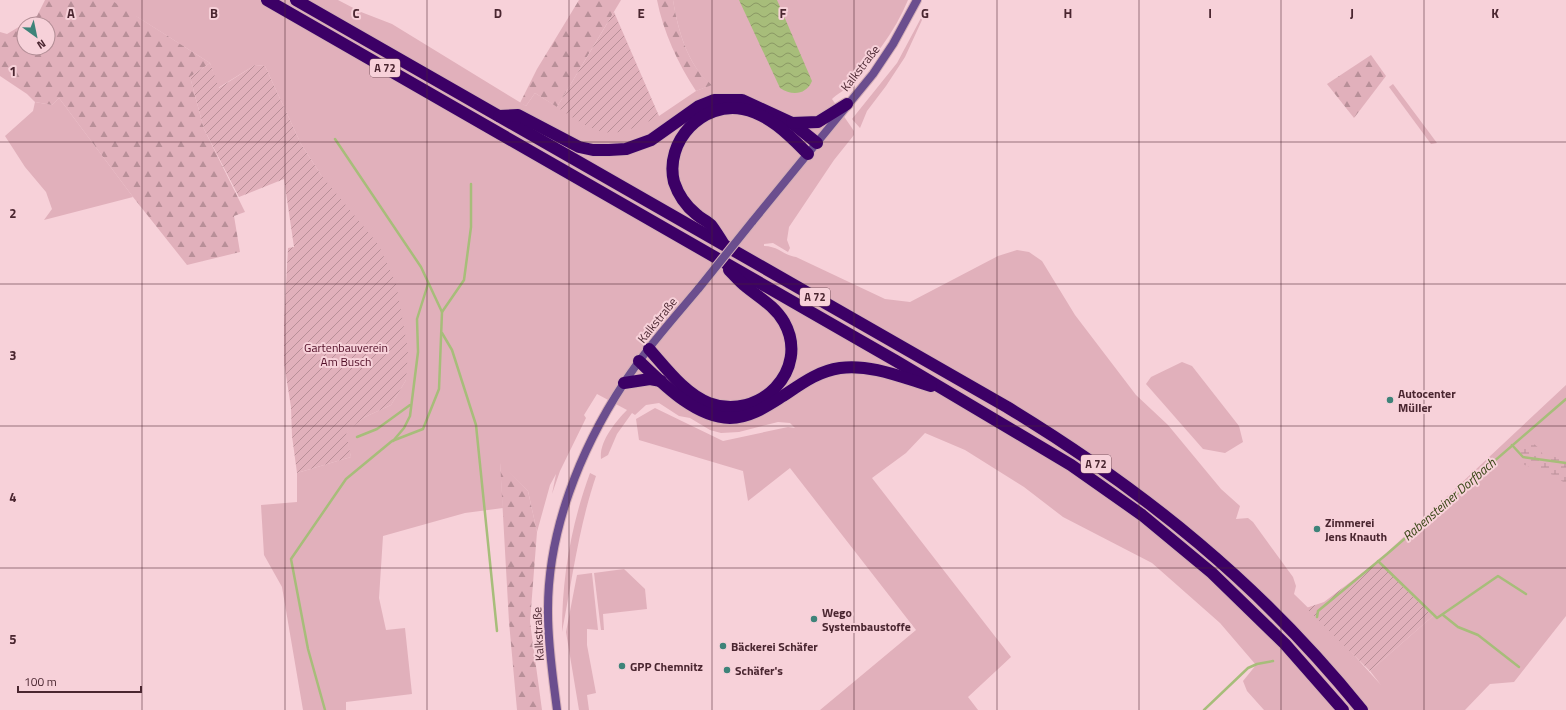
<svg xmlns="http://www.w3.org/2000/svg" width="1566" height="710" font-family="'Titillium Web',sans-serif">
<style>
.green{fill:#e1b0bb}
.forest{fill:url(#forest-firs);fill-rule:evenodd}
.wetland{fill:url(#wetland-marsh)}
.garden{fill:url(#garden-furrows)}
.water{fill:url(#water-waves)}
.lines{fill:none;stroke-linecap:round;stroke-linejoin:round}
.stream{stroke:#a7bd7a;stroke-width:2.5}
.secondary-casing{stroke:#d4afb7;stroke-width:10}
.motorway-casing{stroke:#d4afb7;stroke-width:14}
.secondary{stroke:#6b4e8e;stroke-width:8}
.motorway{stroke:#3c0066;stroke-width:12}
.secondary-bridge-casing{stroke:#d4afb7;stroke-width:10;stroke-linecap:butt}
.secondary-bridge{stroke:#6b4e8e;stroke-width:8}
.grid{fill:none;stroke:#4a2630;stroke-width:1;stroke-opacity:0.55}
.poi-dot{fill:#3e8379;stroke:#f7d1d9;stroke-width:1.5}
.labels{text-anchor:middle;dominant-baseline:central;stroke-width:4;stroke-linejoin:round;paint-order:stroke}
.shield{fill:#f7d1d9;stroke:#7e5963;stroke-width:1}
.shield-label{font-size:11px;font-weight:bold;fill:#4a2630}
.street-label{font-size:12px;fill:#4a2630;stroke:#f7d1d9}
.park-label{font-size:12px;fill:#500d26;stroke:#f7d1d9}
.poi-label{font-size:12px;font-weight:bold;fill:#4a2630;stroke:#f7d1d9;text-anchor:start}
.water-label{font-size:13px;font-style:italic;fill:#364413;stroke:#f7d1d9}
.grid-label{font-size:13px;text-anchor:middle;font-weight:bold;fill:#4a2630;stroke:#f7d1d9;stroke-width:4;stroke-linejoin:round;paint-order:stroke}
</style>
<defs>
<pattern id="forest-firs" width="22" height="20" patternUnits="userSpaceOnUse"><rect width="22" height="20" fill="#e1b0bb"/><path d="M5 1l3.5 6h-7zM16 11l3.5 6h-7z" fill="#b88f98"/></pattern>
<pattern id="wetland-marsh" width="20" height="14" patternUnits="userSpaceOnUse"><rect width="20" height="14" fill="#e1b0bb"/><path d="M1 5h8M5 5V1M11 12h8M15 12V8" fill="none" stroke="#b88f98"/></pattern>
<pattern id="garden-furrows" width="10" height="10" patternUnits="userSpaceOnUse"><rect width="10" height="10" fill="#e1b0bb"/><path d="M-1 1l2-2M0 10L10 0M9 11l2-2" fill="none" stroke="#b88f98"/></pattern>
<pattern id="water-waves" width="16" height="10" patternUnits="userSpaceOnUse"><rect width="16" height="10" fill="#a7bd7a"/><path d="M0 5q4-4 8 0t8 0" fill="none" stroke="#8a9964"/></pattern>
</defs>
<rect width="100%" height="100%" fill="#f7d1d9"/>
<g class="green">
<path d="M 103,0 L 338,0 L 361,12 L 392,24 L 526,106 L 535,93 L 575,118 L 659,116 L 696,91 L 711,85 C 687,64 678,30 673,0 L 908,0 C 895,32 872,61 848,86 C 844,91 837,94 832,99 L 854,131 L 854,135 L 834,160 L 789,227 L 787,240 L 790,248 L 788,252 L 773,243 L 764,244 L 764,246 C 778,246 783,255 796,257 L 885,299 L 910,302 L 998,256 L 1017,250 L 1029,252 L 1042,261 L 1075,315 L 1136,395 L 1168,425 L 1221,489 L 1240,506 L 1236,519 L 1248,518 L 1253,522 L 1293,577 L 1296,586 L 1294,594 L 1334,633 L 1381,685 L 1370,671 L 1433,616 L 1378,561 L 1566,385 L 1566,616 L 1514,682 L 1490,684 L 1465,710 L 1264,710 L 1247,691 L 1243,681 L 1256,665 L 1220,623 L 1152,563 L 1063,517 L 1024,487 L 965,450 L 925,433 L 906,453 L 872,478 L 1011,657 L 968,697 L 978,710 L 820,710 L 916,630 L 790,468 L 748,501 L 743,471 L 639,440 L 636,419 L 655,408 L 723,441 L 788,427 L 795,428 L 790,423 L 778,422 L 739,432 L 721,433 L 710,430 L 690,418 L 679,416 L 659,403 L 646,405 L 635,415 L 632,413 L 617,434 L 608,455 L 601,459 C 599,442 615,422 627,410 L 597,394 L 584,415 L 586,418 L 560,471 L 552,494 L 556,474 L 550,485 L 537,532 L 528,491 L 500,463 L 503,508 L 465,513 L 383,536 L 379,598 L 386,630 L 405,628 L 412,694 L 346,702 L 346,710 L 303,710 L 282,587 L 264,555 L 261,505 L 297,502 L 297,473 L 351,457 L 345,432 L 365,417 L 391,405 L 406,380 L 321,175 L 301,144 L 265,66 L 255,65 L 218,88 L 210,63 L 139,18 Z"/>
<polygon points="921,18 922,20 905,57 886,86 867,111 860,128 852,119 897,63"/>
<polygon points="1393,84 1437,143 1431,144 1389,87"/>
<polygon points="59,98 133,197 44,220 52,209 46,192 25,167 5,136 33,111 35,102 52,105"/>
<polygon points="1182,362 1192,366 1239,426 1243,442 1225,453 1203,449 1146,384 1151,377"/>
<path d="M 590,473 L 596,476 C 579,526 572,580 562,632 C 562,577 571,525 590,473 Z"/>
<polygon points="624,569 645,589 647,609 603,614 604,630 601,630 594,573"/>
<polygon points="592,573 598,630 587,629 587,645 596,693 587,695 589,710 579,710 566,632 577,575"/>
</g>
<g class="forest">
<path d="M 45,0 L 111,0 L 210,63 L 190,77 L 204,129 L 245,212 L 234,216 L 240,252 L 187,265 L 133,197 L 59,98 L 52,105 L 35,102 L 27,94 L 0,76 L 0,32 L 7,34 L 37,16 ZM 24,24 L 48,24 L 48,48 L 24,48 Z"/>
<polygon points="579,0 621,0 557,107 535,93 526,106 520,103 537,69"/>
<path d="M 657,0 L 673,0 C 678,30 687,65 712,85 L 696,91 C 678,64 663,31 657,0 Z"/>
<polygon points="1371,55 1386,76 1354,118 1327,84"/>
<polygon points="500,462 528,491 537,532 530,622 542,710 517,710 509,622"/>
</g>
<polygon class="wetland" points="1534,444 1540,449 1543,455 1561,458 1566,456 1566,484 1553,475 1522,464 1517,456 1527,445"/>
<g class="garden">
<path d="M 614,12 L 659,116 C 641,125 620,137 600,131 C 585,127 569,115 557,107 Z"/>
<polygon points="210,63 219,88 255,65 265,66 301,144 321,175 378,244 396,283 408,350 406,380 391,405 365,417 346,432 351,457 297,473 292,436 291,407 284,363 284,323 288,248 294,247 284,179 239,197 204,129 190,77"/>
<polygon points="1378,561 1433,616 1370,671 1306,608 1324,602"/>
</g>
<path class="water" d="M 739,0 L 777,0 L 812,81 C 806,95 792,96 780,88 Z"/>
<g class="lines">
<g class="stream">
<polyline points="442,312 464,280 471,227 471,184"/>
<polyline points="442,333 452,350 476,425 497,631"/>
<polyline points="357,437 377,429 410,405"/>
<polyline points="393,441 404,428 410,416 418,352 417,319 428,284"/>
<polyline points="1512,445 1523,457 1566,463"/>
<polyline points="1378,561 1437,618 1498,576 1526,594"/>
<polyline points="1443,615 1458,627 1478,635 1519,667"/>
<polyline points="1317,617 1318,611 1387,554 1566,399"/>
<polyline points="325,710 308,649 291,559 346,479 392,441 423,429 439,389 442,312 421,267 335,139"/>
<polyline points="1204,710 1248,668 1257,664 1273,661"/>
</g>
<g class="secondary-casing">
<g id="secondary">
<polyline points="752,222 873,74 893,44 917,0"/>
<path d="M 557,710 C 553,678 548,646 548,613 C 547,532 580,450 624,383 C 646,349 673,319 699,288"/>
</g>
</g>
<g class="motorway-casing">
<g id="motorway">
<polyline points="267,0 896,361 1071,465 1142,515 1212,573 1285,644 1343,710"/>
<path d="M 296,0 L 1007,407 C 1145,491 1260,584 1362,710"/>
<polyline points="499,116 518,115 579,147 593,150 609,150 626,149 651,140 699,106 714,100 742,100 792,123 817,143"/>
<polyline points="792,123 818,122 847,104"/>
<path d="M 723,243 C 719,237 715,230 711,225 C 707,221 700,218 696,214 C 686,206 678,194 674,182 C 664,141 703,101 743,109 C 769,114 790,136 808,154"/>
<path d="M 649,349 C 666,368 685,394 709,403 C 759,422 811,370 784,322 C 774,305 758,297 744,285 C 739,281 734,275 729,270"/>
<path d="M 639,361 C 663,384 695,417 730,418 C 750,418 767,406 783,396 C 801,384 818,371 840,368 C 871,364 901,377 931,386"/>
<polyline points="624,383 650,379 661,381"/>
</g>
</g>
<use href="#secondary" class="secondary"/>
<use href="#motorway" class="motorway"/>
<g class="secondary-bridge-casing">
<polyline id="secondary-bridge" points="699,288 752,222"/>
</g>
<use href="#secondary-bridge" class="secondary-bridge"/>
</g>
<path class="grid" d="M 142,0 L 142,710M 285,0 L 285,710M 427,0 L 427,710M 569,0 L 569,710M 712,0 L 712,710M 854,0 L 854,710M 997,0 L 997,710M 1139,0 L 1139,710M 1281,0 L 1281,710M 1424,0 L 1424,710M 0,142 L 1566,142M 0,284 L 1566,284M 0,426 L 1566,426M 0,568 L 1566,568"/>
<g class="poi-dot">
<circle cx="1390" cy="400" r="4"/>
<circle cx="1317" cy="529" r="4"/>
<circle cx="814" cy="619" r="4"/>
<circle cx="723" cy="646" r="4"/>
<circle cx="622" cy="666" r="4"/>
<circle cx="727" cy="670" r="4"/>
</g>
<g class="labels">
<g class="shield">
<rect x="370" y="59" width="30" height="18" rx="3"/>
<rect x="800" y="288" width="30" height="18" rx="3"/>
<rect x="1081" y="455" width="30" height="18" rx="3"/>
</g>
<g class="shield-label">
<text x="385" y="68">A 72</text>
<text x="815" y="297">A 72</text>
<text x="1096" y="464">A 72</text>
</g>
<g class="street-label">
<text transform="translate(860 68) rotate(-52)">Kalkstraße</text>
<text transform="translate(657 320) rotate(-51)">Kalkstraße</text>
<text transform="translate(538 634) rotate(-93)">Kalkstraße</text>
</g>
<g class="park-label">
<text x="346" y="347">Gartenbauverein<tspan x="346" dy="14">Am Busch</tspan></text>
</g>
<g class="poi-label">
<text x="1398" y="393">Autocenter<tspan x="1398" dy="14">Müller</tspan></text>
<text x="1325" y="522">Zimmerei<tspan x="1325" dy="14">Jens Knauth</tspan></text>
<text x="822" y="612">Wego<tspan x="822" dy="14">Systembaustoffe</tspan></text>
<text x="731" y="646">Bäckerei Schäfer</text>
<text x="630" y="666">GPP Chemnitz</text>
<text x="735" y="670">Schäfer's</text>
</g>
<g class="water-label">
<text transform="translate(1449 499) rotate(-41)">Rabensteiner Dorfbach</text>
</g>
</g>
<g class="grid-label">
<text x="71" y="18">A</text>
<text x="214" y="18">B</text>
<text x="356" y="18">C</text>
<text x="498" y="18">D</text>
<text x="641" y="18">E</text>
<text x="783" y="18">F</text>
<text x="925" y="18">G</text>
<text x="1068" y="18">H</text>
<text x="1210" y="18">I</text>
<text x="1352" y="18">J</text>
<text x="1495" y="18">K</text>
<text x="13" y="76">1</text>
<text x="13" y="218">2</text>
<text x="13" y="360">3</text>
<text x="13" y="502">4</text>
<text x="13" y="644">5</text>
</g>
<g transform="translate(36 36) rotate(147)"><circle r="19" fill="#f7d1d9" stroke="#b28d95"/>
<path d="M0-3L7 15L0 10L-7 15Z" fill="#3e8379"/>
<text y="-6" font-size="11" font-weight="bold" text-anchor="middle" fill="#4a2630">N</text>
</g>
<path d="M18 686v6h123v-6" fill="none" stroke="#4a2630" stroke-width="2"/>
<text x="24" y="686" font-size="12" fill="#4a2630" stroke="#f7d1d9" stroke-width="3" paint-order="stroke">100 m</text>
</svg>
